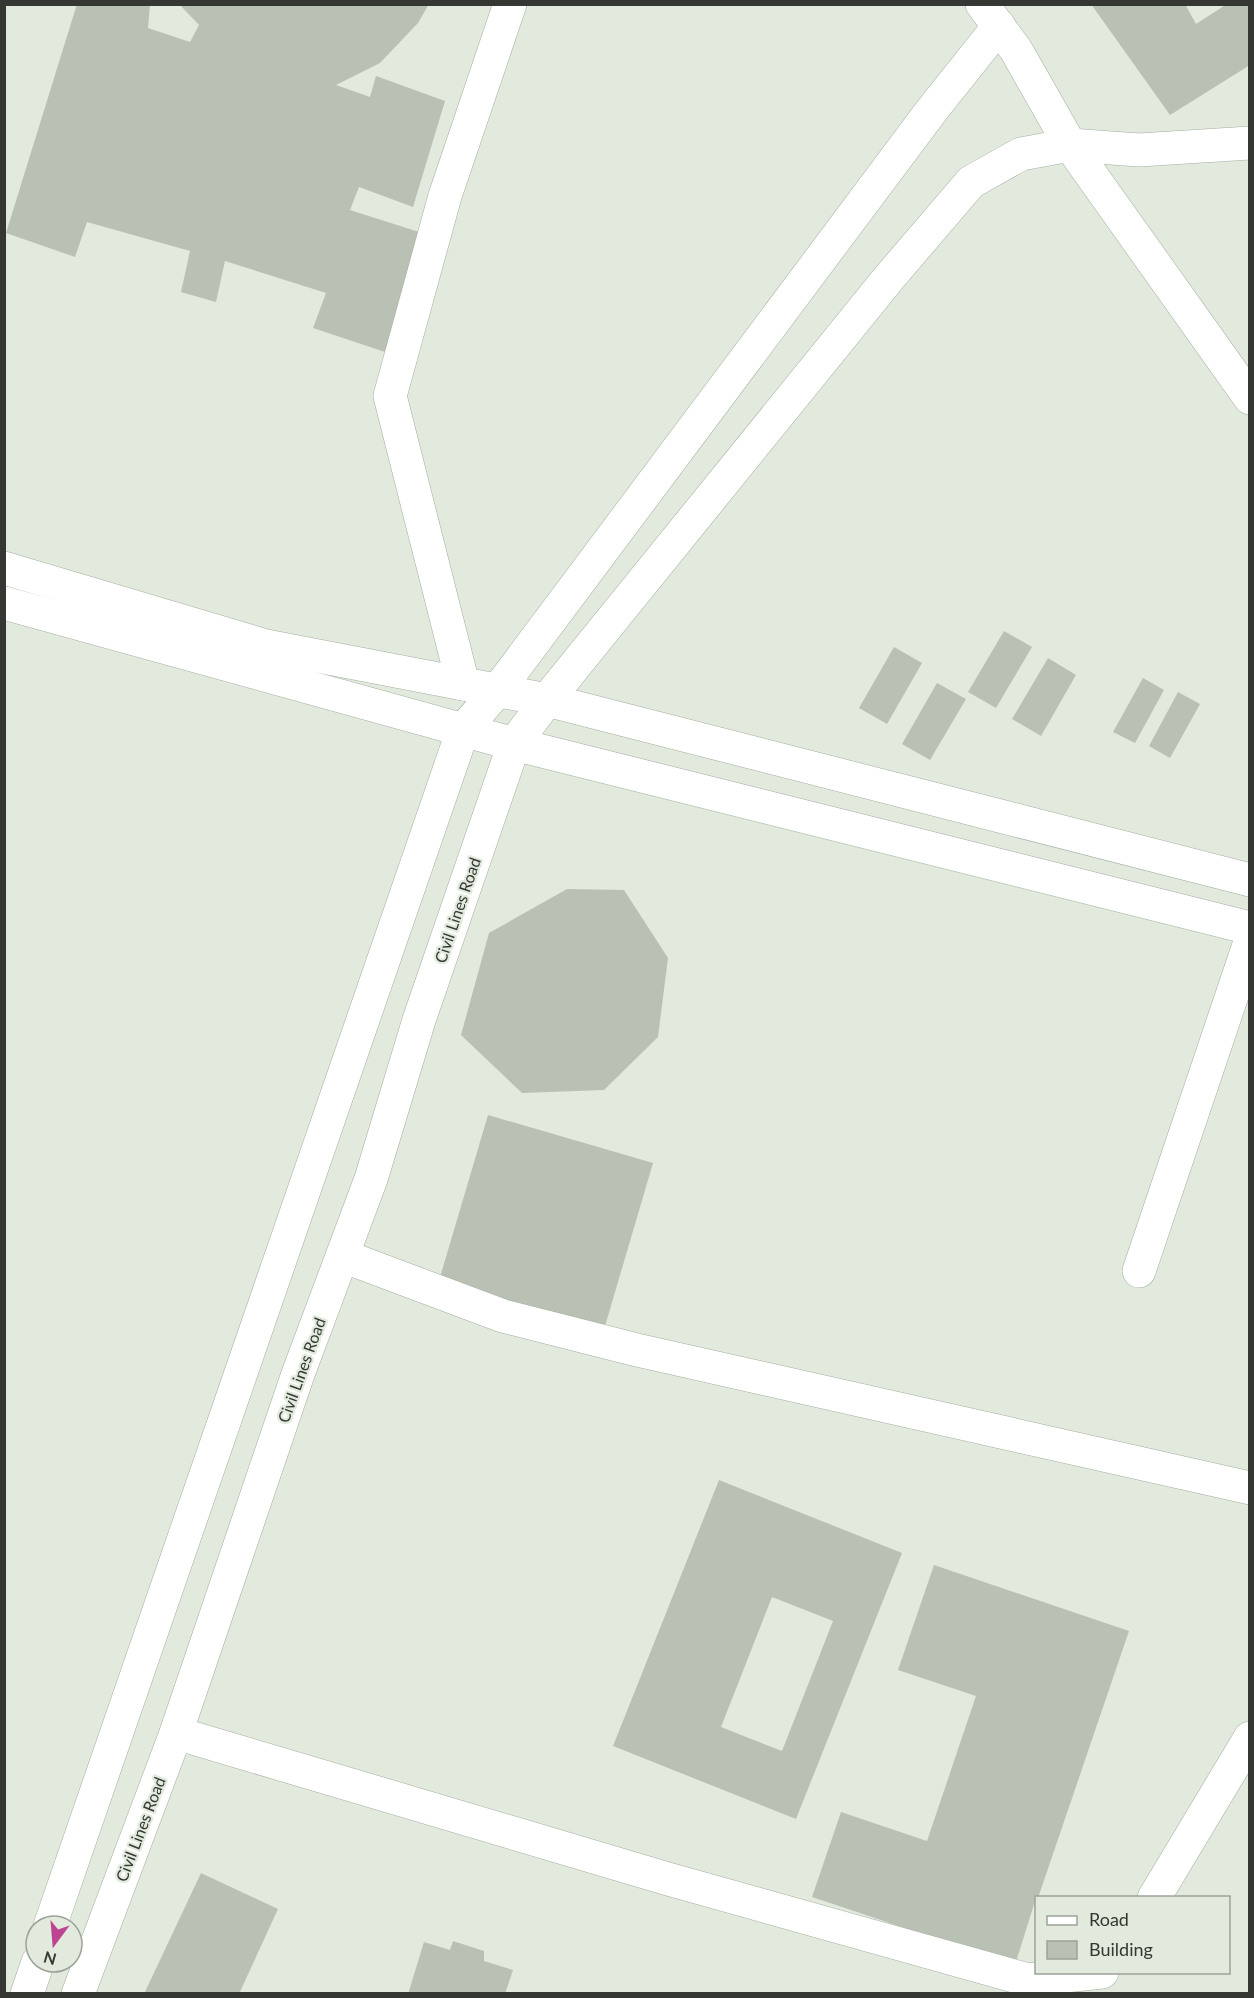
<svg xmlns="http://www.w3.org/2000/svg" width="1254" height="1998" font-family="Lato,sans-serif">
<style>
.building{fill:#b9c1b5;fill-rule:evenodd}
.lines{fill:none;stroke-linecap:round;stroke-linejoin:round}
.minor-casing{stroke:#a5ada1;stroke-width:34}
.minor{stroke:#fff;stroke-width:33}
.labels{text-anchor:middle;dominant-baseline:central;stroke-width:4.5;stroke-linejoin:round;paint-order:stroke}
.street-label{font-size:16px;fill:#343732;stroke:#e1eadd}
</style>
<rect width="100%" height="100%" fill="#e1eadd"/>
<g class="building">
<polygon points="77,4 150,5 148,28 190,42 199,25 179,4 429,4 418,23 380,63 336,85 370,97 376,76 445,101 413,207 359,187 350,210 419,232 385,352 313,328 326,293 225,261 216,302 181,292 190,251 87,222 75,257 6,233"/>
<polygon points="1091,4 1185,4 1196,24 1227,4 1250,4 1250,65 1170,115"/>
<polygon points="1004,631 1032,647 996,708 968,692"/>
<polygon points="894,647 922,663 887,724 859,708"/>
<polygon points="1048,658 1076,675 1041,736 1012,719"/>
<polygon points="1143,678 1164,690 1135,743 1113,732"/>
<polygon points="937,683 966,699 930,760 902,744"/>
<polygon points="1178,692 1200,704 1170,758 1149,746"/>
<polygon points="567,889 624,890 668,958 658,1037 604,1090 522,1093 461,1035 489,933"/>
<polygon points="488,1115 653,1163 603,1333 438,1284"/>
<path d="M 719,1480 L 902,1553 L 796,1819 L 613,1746 ZM 772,1597 L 833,1621 L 782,1751 L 721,1727 Z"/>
<polygon points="934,1565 1129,1631 1038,1898 1036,1898 1015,1965 812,1897 841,1812 927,1841 976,1696 898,1670"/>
<polygon points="201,1873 278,1909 239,1994 144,1994"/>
<polygon points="453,1941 484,1951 484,1961 513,1970 505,1994 408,1994 424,1942 450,1950"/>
</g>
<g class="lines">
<g class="minor-casing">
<g id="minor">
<polyline points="982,4 1016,50 1070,145 1250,398"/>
<polyline points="4,568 266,646 547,700 1250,880"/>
<polyline points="4,603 514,744 1250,928"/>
<polyline points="463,684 390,396 445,196 510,4"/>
<polyline points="343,1256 503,1316 637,1350 1250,1488"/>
<polyline points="1139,1271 1250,942"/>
<polyline points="176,1733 668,1879 1028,1980 1102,1972"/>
<polyline points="1154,1898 1250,1738"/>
<polyline points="50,1926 463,730 498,690 932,110 999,26"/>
<polyline points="27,1994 38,1962"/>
<polyline points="78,1994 176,1733 298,1374 371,1179 419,1020 514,744 547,700 888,279 971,182 1021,154 1070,145 1139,150 1250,143"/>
</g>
</g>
<use href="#minor" class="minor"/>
</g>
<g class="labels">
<g class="street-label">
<text transform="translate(457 910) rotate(-71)">Civil Lines Road</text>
<text transform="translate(301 1370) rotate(-70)">Civil Lines Road</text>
<text transform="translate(140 1829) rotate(-69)">Civil Lines Road</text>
</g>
</g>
<rect width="1254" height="1998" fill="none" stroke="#343732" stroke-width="12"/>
<rect x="1035" y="1896" width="195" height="78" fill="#e1eadd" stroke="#9ca299" stroke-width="1.5"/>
<rect x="1047" y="1916" width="30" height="9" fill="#ffffff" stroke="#9ca299" stroke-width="1.5"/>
<text x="1089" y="1926" font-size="18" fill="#343732">Road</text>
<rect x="1047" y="1941" width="30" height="18" fill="#b9c1b5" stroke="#9ca299" stroke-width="1.5"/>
<text x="1089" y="1956" font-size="18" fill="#343732">Building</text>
<g transform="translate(54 1944) rotate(196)"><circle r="28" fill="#e1eadd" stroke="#9ca299" stroke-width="1.5"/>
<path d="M0-4.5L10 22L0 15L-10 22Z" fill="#bf4393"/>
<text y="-9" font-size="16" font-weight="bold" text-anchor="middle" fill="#343732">N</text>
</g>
</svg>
